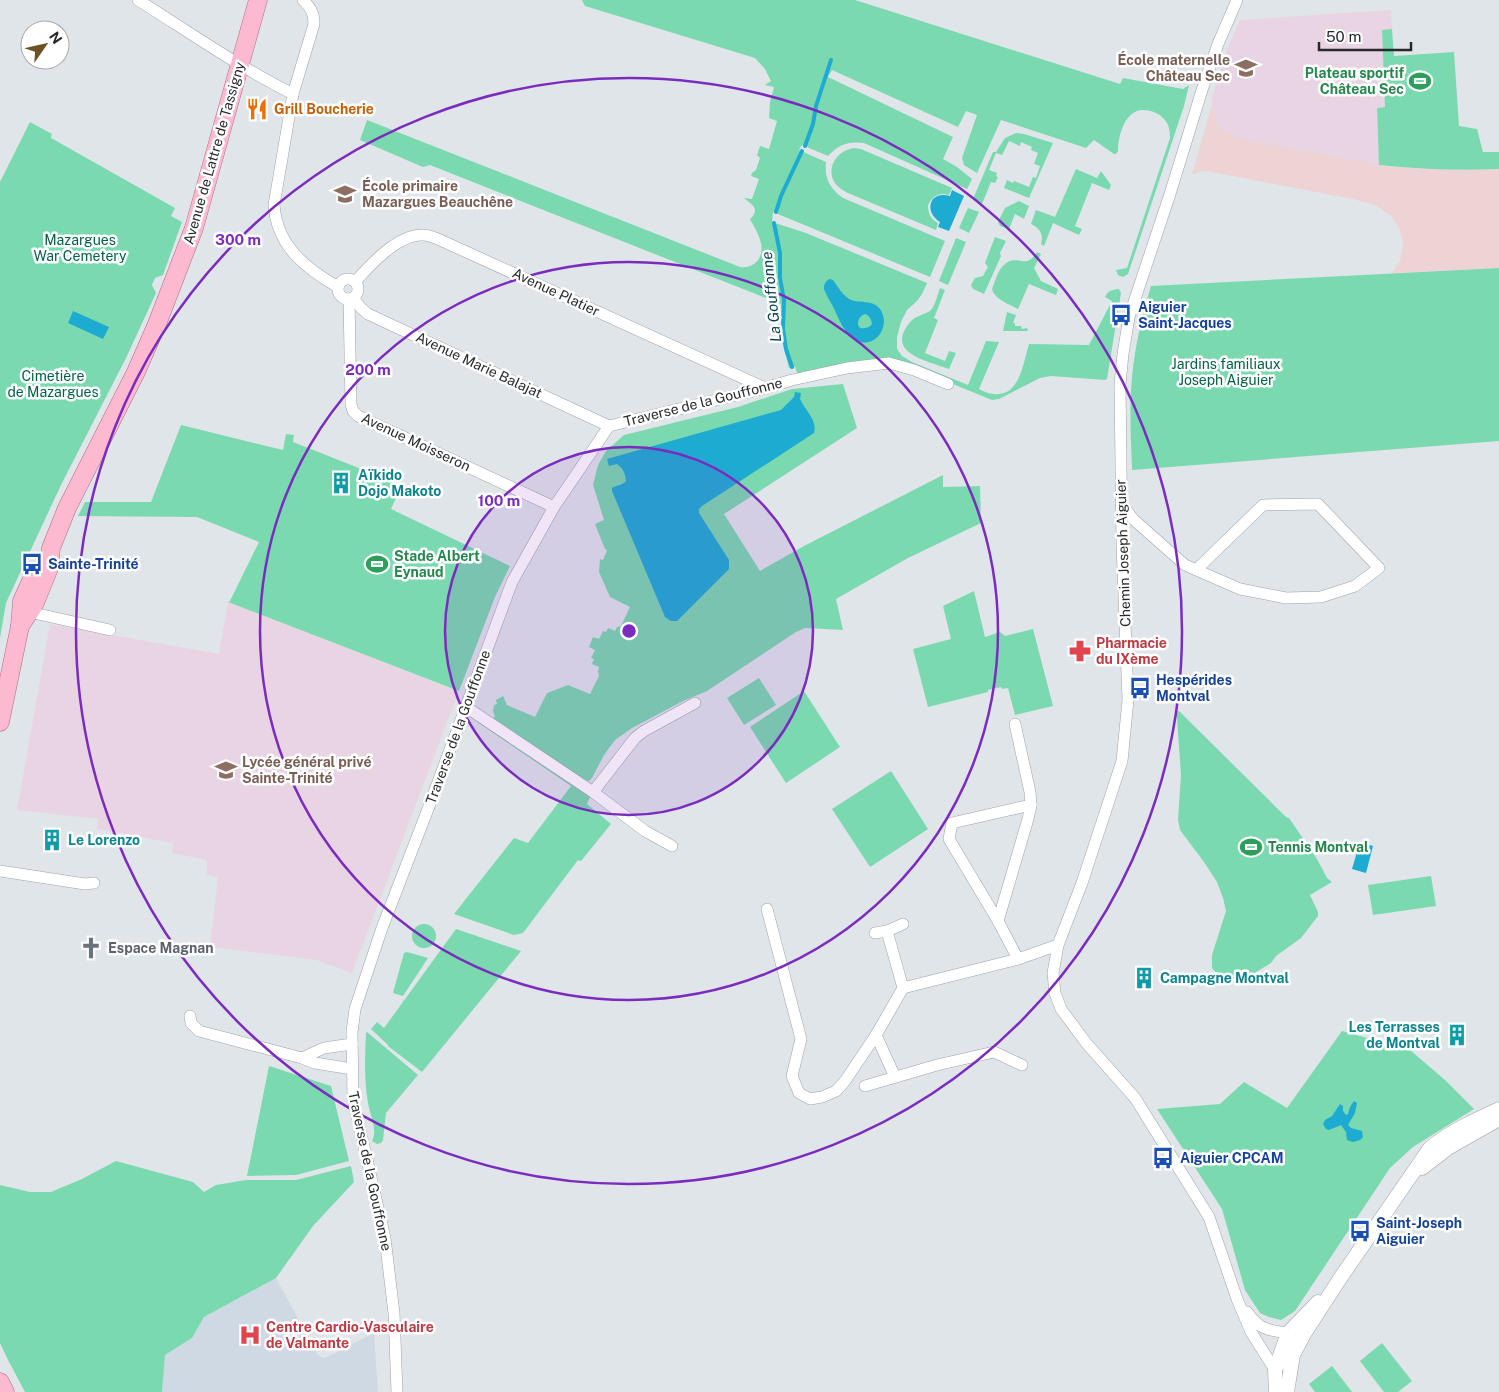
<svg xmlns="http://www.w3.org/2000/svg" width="1499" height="1392" font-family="'Public Sans',sans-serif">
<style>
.commercial{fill:#eed3d4}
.built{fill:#cfd9e3}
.education{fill:#e9d4e3}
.green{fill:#7bd9b0}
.water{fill:#1eabd2;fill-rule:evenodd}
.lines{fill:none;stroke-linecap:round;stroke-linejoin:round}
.stream{stroke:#1eabd2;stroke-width:4}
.minor-casing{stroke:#9ea2a7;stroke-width:12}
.tertiary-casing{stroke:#9ea2a7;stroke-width:15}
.primary-casing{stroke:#b16981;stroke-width:19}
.minor{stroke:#fff;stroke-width:11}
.tertiary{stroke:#fff;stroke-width:14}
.primary{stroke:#fdb9d0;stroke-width:18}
.ring{fill:none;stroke:#7b2cbf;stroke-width:2.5}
.labels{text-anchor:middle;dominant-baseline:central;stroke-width:5;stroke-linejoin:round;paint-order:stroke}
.education-label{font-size:14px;font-weight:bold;fill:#785e54;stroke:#fff;text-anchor:start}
.leisure-label{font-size:14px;font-weight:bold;fill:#27864d;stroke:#fff;text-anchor:start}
.food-label{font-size:14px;font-weight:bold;fill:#c56008;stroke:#fff;text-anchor:start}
.street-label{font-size:14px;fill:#27292b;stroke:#fff}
.park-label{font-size:14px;fill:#046043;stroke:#fff}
.transit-label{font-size:14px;font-weight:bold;fill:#164399;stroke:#fff;text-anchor:start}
.culture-label{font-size:14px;font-weight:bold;fill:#0d838f;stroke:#fff;text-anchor:start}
.health-label{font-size:14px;font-weight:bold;fill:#be3a42;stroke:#fff;text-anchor:start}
.worship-label{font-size:14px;font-weight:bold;fill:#5b616d;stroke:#fff;text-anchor:start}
.water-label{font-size:15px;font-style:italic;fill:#084151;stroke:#fff}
.centre{fill:#7b2cbf;stroke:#fff;stroke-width:2.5}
.ring-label{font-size:15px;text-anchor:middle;font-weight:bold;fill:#7b2cbf;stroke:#fff;stroke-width:5;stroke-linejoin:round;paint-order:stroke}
</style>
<rect width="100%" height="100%" fill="#e0e5ea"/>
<polygon class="commercial" points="1212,104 1216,119 1222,128 1379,165 1408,168 1461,170 1499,169 1499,268 1392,273 1400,261 1403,242 1399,228 1392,217 1377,206 1353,199 1206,171 1202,171 1192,175"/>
<polygon class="built" points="276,1278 318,1355 324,1358 329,1356 374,1333 378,1392 162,1392 165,1355 192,1338 204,1317"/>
<g class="education">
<polygon points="1391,10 1392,29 1382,31 1385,107 1377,108 1379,165 1236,138 1222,128 1216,119 1212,104 1212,97 1227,49 1240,20"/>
<polygon points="228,602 459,691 352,973 317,960 210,947 218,877 207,875 207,860 172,853 173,843 97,829 98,819 17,810 50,624 219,654"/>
</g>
<g class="green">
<path d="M 582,0 L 855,0 L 1120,84 L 1123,78 L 1183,89 L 1189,85 L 1184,106 L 1128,274 L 1123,277 L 1118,275 L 1116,270 L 1127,268 L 1170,138 C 1170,131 1169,124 1164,119 C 1159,112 1143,107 1135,112 C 1123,118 1118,138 1118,151 L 1116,154 L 1114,154 L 1094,140 L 1086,148 L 1001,120 L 977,173 L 964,165 L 962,158 L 977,115 L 966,111 L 958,127 L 832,70 L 828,77 L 953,137 L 943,159 L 957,167 L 972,179 L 967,189 L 864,143 C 849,141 839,144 828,156 L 802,145 L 799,150 L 826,162 C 824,178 830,189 843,198 L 945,241 L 930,277 L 773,212 L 772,222 L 806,233 L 927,283 L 922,294 L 917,301 L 907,310 L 901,322 L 897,337 L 897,349 L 902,356 L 912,362 L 968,385 L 986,341 L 999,342 L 979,389 C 983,391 989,394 994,394 C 1020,397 1023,363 1029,344 L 1089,345 L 1112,301 L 1105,297 C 1108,290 1112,290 1119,289 L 1121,293 L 1107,379 L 1105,380 L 1051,376 L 1040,378 L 999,399 L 992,400 L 911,367 L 890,362 L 798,375 L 795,367 L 789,368 L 782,341 L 781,304 L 430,165 L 423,167 L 360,140 L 367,120 L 740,267 C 758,269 766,253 759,237 C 757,231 753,225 750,219 C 761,209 752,205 744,198 L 752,199 L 759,179 L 751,176 L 752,173 L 756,170 L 760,158 L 757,155 L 760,146 L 769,149 L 777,121 L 769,118 L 770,102 L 774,87 L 765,85 L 771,81 L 765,69 L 755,58 L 585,6 Z"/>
<path d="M 1392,29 L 1394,56 L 1454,52 L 1459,126 L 1477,129 L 1483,152 L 1499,152 L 1499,169 C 1459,171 1419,169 1379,165 L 1377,108 L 1385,107 L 1382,30 Z"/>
<polygon points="30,122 52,134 51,138 175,208 171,216 182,222 163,275 155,278 152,285 156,293 126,358 61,485 6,603 0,638 0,182"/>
<polygon points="1016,133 1024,134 1053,143 1029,198 1004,188 1007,180 1013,183 1014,181 1029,187 1033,177 1036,178 1040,166 1034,164 1038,153 1031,150 1032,147 1021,142 1020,146 1009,141 1002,155 996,153 989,170 997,173 996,176 998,177 995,183 991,182 982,204 973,199 993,152 996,152 1005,138"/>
<path d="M 854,148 L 861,149 L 952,188 L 949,195 C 939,192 933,196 928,205 C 928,214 931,219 938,223 L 936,230 L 848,193 C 843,190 838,188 835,183 C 825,167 838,150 854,148 Z"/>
<path d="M 1076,169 L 1097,178 L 1101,171 L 1111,185 L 1109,190 L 1092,183 L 1075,226 L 1082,229 L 1079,235 L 1053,223 L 1044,246 L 1041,244 C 1044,235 1040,228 1031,224 L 1036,210 L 1055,217 Z"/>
<polygon points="1019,201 1029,206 1024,219 1015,214 1009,229 1000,226 998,222 1005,208"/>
<polygon points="968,208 979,212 969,233 959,228"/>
<polygon points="995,237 1006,241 1000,253 1001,256 984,294 973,289 971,285 975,278 983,276 988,267 985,263"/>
<polygon points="956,238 966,242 948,285 939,281"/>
<path d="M 1037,252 L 1041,254 L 1034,268 L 1041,281 L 1058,289 L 1056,295 L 1029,284 L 1018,309 C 1009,304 995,300 992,289 C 995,282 998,269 1005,264 C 1017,253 1026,271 1037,252 Z"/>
<path d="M 1499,268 L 1499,441 L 1132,470 C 1131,439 1129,408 1132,377 C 1135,346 1142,316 1151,286 Z"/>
<path d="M 940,288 L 945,290 L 934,318 L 938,320 L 925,353 L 945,361 L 949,351 L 956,353 L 949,369 C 928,361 883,353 911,321 C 917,315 927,314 931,310 C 935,306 938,293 940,288 Z"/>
<polygon points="1007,312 1016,315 1013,323 1015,323 1015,326 1021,326 1022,329 1027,328 1028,331 1033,331 1003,331"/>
<polygon points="843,384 857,428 724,514 760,571 804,546 943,475 943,487 980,486 981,523 908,558 836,599 843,630 805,628 796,632 707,691 683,701 632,728 615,740 604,755 592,778 589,781 583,780 493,718 495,717 493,711 494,705 497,704 496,700 503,696 507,705 535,717 547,693 568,685 590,694 599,676 598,671 599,667 592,664 594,659 591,658 595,650 589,647 593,637 599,639 603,631 606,632 608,628 615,631 617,627 621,626 630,607 610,597 599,572 600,559 603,560 607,550 605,549 595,524 604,520 593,485 598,465 606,451 624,435 738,407 792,389"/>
<polygon points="181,425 283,450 286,434 294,435 293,442 379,476 401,487 391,509 510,566 495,597 459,691 228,602 230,601 259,542 197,517 78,516 85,502 151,502"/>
<polygon points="974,591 985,637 1000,632 1005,636 1033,629 1053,706 1015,715 1008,688 1002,689 1001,687 988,690 988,692 928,707 913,649 951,639 943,606"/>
<polygon points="759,678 776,705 744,725 727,698"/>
<polygon points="804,691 840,747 786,783 750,727"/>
<polygon points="1175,711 1179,711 1285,816 1288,818 1289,818 1317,859 1327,878 1332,882 1310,895 1318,912 1318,916 1301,938 1276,956 1271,963 1238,983 1227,982 1219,976 1212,968 1212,955 1226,911 1223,898 1217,882 1204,862 1180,830 1178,819 1181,775 1177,718"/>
<polygon points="478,720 582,789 590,797 587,804 611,824 581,861 578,860 523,933 514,935 454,914 514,838 528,843 571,786 476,721"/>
<polygon points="891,771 928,829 870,867 832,809"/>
<polygon points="1431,876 1436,906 1373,915 1368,885"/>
<circle cx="424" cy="936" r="12"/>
<polygon points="456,929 521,951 422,1072 388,1046 388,1045 371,1029 377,1022 384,1028"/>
<polygon points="407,952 428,958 403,996 393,993 404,953"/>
<polygon points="1342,1031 1410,1050 1445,1080 1474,1109 1413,1147 1390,1168 1295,1311 1281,1320 1269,1317 1260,1313 1245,1290 1222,1209 1157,1109 1220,1104 1244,1082 1287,1108"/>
<path d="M 367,1032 L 418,1075 L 386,1113 L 383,1140 L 381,1143 L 377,1144 L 372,1141 C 378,1130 370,1115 368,1103 C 364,1081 365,1056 366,1033 Z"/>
<polygon points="269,1066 331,1086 349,1161 296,1175 247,1176"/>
<polygon points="116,1161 193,1182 204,1192 216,1185 246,1180 296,1180 351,1166 354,1182 313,1226 276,1278 204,1317 192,1338 165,1355 162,1392 25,1392 8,1360 0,1343 0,1185 30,1192 51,1192 82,1179"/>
<polygon points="1382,1343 1412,1381 1398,1392 1384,1392 1360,1361"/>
<polygon points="1332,1366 1352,1392 1315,1392 1309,1384"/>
</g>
<g class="water">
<path d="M 952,190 L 964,196 L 949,231 L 938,227 L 940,222 C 923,211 930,190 950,196 Z"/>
<path d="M 830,279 L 833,280 C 838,287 843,296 851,300 C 860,303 874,300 880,309 C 893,328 871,353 853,338 C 841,329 838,315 831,303 C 828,298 826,294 824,289 C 824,284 825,281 830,279 ZM 865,314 C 870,316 871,319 872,324 C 869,328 865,329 860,328 L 858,325 C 858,319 860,316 865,314 Z"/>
<polygon points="73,311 109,327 103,339 68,323"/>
<path d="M 795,392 L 801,393 L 800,399 C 805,410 818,421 814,433 L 702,506 L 699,509 L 699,513 L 729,560 L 729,569 L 677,621 L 671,621 L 665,617 L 612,491 L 612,488 C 617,485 623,485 626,481 C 625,474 624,469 617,464 L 609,466 L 607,459 L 781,410 L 794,397 Z"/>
<polygon points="1360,842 1373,846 1366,873 1352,869"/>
<polygon points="1354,1101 1357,1103 1355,1113 1348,1125 1351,1128 1362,1131 1363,1137 1360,1140 1353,1142 1347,1140 1346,1132 1341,1125 1329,1130 1326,1129 1323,1124 1325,1120 1332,1116 1340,1104 1343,1106 1343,1111 1346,1115 1348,1114 1350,1107"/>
</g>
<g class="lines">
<g class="stream">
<polyline points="805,146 813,124 816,106 831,60"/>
<polyline points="776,212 781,196 802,151"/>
<polyline points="774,223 780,253 780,278 784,300 783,329 786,349 792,367"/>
</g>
<g class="minor-casing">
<g id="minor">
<path d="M 138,0 C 189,32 239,67 293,94"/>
<path d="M 303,0 C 311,8 314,13 314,24 L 293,94 L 274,205 C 277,246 305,268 338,287"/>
<polyline points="1237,0 1218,44 1202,90 1170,194 1129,317 1123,354 1120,384 1122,544 1128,700 1122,761 1082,883 1058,945 1053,973 1055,993 1061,1009 1087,1044 1135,1098 1209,1217 1237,1299 1251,1332 1275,1370 1280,1365"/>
<circle cx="348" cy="289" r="10"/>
<path d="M 355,282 C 370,265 398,234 423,235 C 428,235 433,237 438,239 L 765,388"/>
<polyline points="353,298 361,308 368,314 609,426"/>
<polyline points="349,299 351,404 353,411 358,416 554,507"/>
<polyline points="1121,503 1133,519 1185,565 1240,589 1286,598 1321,597 1355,586 1379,568 1318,504 1263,505 1196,570"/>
<polyline points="29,612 110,630"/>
<polyline points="466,707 593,792 645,831 672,846"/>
<polyline points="593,792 635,738 644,731 695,703"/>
<polyline points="0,871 85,884 94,883"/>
<polyline points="767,909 801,1039 792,1076 799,1093 810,1099 822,1097 836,1091 845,1081 876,1035 903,988 1018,959 1058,945"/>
<polyline points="998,921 1028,819 1031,805 1030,792 1015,724"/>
<polyline points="887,931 903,988"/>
<polyline points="875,933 887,931 903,924"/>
<polyline points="1018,959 998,921 949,839 952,823 1031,805"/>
<polyline points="190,1016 191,1023 199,1031 302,1058"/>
<polyline points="876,1035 895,1077"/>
<polyline points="352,1044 324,1048 302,1058 315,1063 352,1069"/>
<polyline points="865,1086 937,1065 994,1052 1022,1065"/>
<path d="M 1247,1312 C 1260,1330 1267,1330 1288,1333 L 1292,1341"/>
<polyline points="397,1392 394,1313 385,1238 353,1099 352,1032 355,1009 382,928 428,809 512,582 554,507 609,426 765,388 792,380 847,368 889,363 914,370 948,384"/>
</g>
</g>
<g class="tertiary-casing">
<g id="tertiary">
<polyline points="1422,1168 1448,1148 1499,1119"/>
<polyline points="1276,1392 1275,1370 1288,1333 1318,1302"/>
<path d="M 1287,1392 L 1293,1355 L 1304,1334 L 1341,1277 L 1430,1148 C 1451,1131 1475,1120 1499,1109"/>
</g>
</g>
<g class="primary-casing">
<g id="primary">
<polyline points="20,626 34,605 49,568 51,548 67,508 136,372 157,324 194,228 258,0"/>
<polyline points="0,722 20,626 22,601 33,577"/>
<polyline points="0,1382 5,1392"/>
</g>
</g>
<use href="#minor" class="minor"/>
<use href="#tertiary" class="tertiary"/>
<use href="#primary" class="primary"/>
</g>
<circle cx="629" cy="631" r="184" fill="#7b2cbf" fill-opacity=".12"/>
<g class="ring">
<circle cx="629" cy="631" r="184"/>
<circle cx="629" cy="631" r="369"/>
<circle cx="629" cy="631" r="553"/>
</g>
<defs>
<g id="school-bare" transform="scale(1.725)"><path d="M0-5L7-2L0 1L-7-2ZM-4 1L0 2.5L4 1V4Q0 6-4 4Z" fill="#8d6e63" stroke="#fff" stroke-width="2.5" paint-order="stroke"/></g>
<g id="stadium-bare" transform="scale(1.725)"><path d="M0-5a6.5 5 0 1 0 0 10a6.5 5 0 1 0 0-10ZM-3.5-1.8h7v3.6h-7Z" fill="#2e9e5b" stroke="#fff" stroke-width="2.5" paint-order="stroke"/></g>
<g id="restaurant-bare" transform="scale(1.725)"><path d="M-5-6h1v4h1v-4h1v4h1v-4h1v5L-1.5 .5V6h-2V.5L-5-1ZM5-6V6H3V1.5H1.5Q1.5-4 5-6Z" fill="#e8710a" stroke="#fff" stroke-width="2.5" paint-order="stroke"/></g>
<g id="bus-bare" transform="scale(1.725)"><path d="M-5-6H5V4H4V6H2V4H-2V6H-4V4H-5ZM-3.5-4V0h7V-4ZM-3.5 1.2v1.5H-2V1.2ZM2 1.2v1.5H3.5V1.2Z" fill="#1a4fb4" stroke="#fff" stroke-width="2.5" paint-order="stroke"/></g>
<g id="building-bare" transform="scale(1.725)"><path d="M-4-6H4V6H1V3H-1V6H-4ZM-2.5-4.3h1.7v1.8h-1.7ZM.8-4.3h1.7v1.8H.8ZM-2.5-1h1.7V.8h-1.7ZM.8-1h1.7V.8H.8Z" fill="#0f9aa8" stroke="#fff" stroke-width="2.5" paint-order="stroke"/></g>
<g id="pharmacy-bare" transform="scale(1.725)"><path d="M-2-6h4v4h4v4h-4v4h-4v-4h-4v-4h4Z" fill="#e0444e" stroke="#fff" stroke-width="2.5" paint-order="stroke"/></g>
<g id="church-bare" transform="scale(1.725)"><path d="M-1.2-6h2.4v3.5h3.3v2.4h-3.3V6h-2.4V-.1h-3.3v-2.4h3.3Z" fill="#6b7280" stroke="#fff" stroke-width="2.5" paint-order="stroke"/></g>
<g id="hospital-bare" transform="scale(1.725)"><path d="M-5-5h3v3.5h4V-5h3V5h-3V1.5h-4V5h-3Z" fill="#e0444e" stroke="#fff" stroke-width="2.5" paint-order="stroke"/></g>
</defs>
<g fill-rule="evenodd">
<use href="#school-bare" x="1246" y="68"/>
<use href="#stadium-bare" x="1420" y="81"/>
<use href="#restaurant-bare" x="257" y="109"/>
<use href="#school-bare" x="345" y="194"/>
<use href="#bus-bare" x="1121" y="315"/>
<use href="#building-bare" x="341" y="483"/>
<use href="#bus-bare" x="32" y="564"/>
<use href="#stadium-bare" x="377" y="564"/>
<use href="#pharmacy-bare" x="1080" y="651"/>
<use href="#bus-bare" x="1140" y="688"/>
<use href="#school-bare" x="226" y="770"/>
<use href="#building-bare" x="52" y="840"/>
<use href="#stadium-bare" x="1251" y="847"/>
<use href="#church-bare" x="91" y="948"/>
<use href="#building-bare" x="1144" y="978"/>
<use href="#building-bare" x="1457" y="1035"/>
<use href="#bus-bare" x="1163" y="1158"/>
<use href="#bus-bare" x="1360" y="1231"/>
<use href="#hospital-bare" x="250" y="1335"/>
</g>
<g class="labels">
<g class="education-label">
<text x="1230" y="60" text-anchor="end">École maternelle<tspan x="1230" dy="16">Château Sec</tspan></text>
<text x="362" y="186">École primaire<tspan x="362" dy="16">Mazargues Beauchêne</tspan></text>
<text x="242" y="762">Lycée général privé<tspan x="242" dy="16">Sainte-Trinité</tspan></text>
</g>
<g class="leisure-label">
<text x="1404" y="73" text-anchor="end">Plateau sportif<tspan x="1404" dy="16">Château Sec</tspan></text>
<text x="394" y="556">Stade Albert<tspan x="394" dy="16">Eynaud</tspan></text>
<text x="1268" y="847">Tennis Montval</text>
</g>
<g class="food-label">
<text x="274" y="109">Grill Boucherie</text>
</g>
<g class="street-label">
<text transform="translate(214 153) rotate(-74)">Avenue de Lattre de Tassigny</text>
<text transform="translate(556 292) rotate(25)">Avenue Platier</text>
<text transform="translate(479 365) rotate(25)">Avenue Marie Balajat</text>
<text transform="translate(703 402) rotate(-14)">Traverse de la Gouffonne</text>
<text transform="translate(416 442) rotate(25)">Avenue Moisseron</text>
<text transform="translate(1123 553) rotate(-92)">Chemin Joseph Aiguier</text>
<text transform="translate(458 727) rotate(-70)">Traverse de la Gouffonne</text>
<text transform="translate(370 1171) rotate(78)">Traverse de la Gouffonne</text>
</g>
<g class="park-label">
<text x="80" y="240">Mazargues<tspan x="80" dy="16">War Cemetery</tspan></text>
<text x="1226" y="364">Jardins familiaux<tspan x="1226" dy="16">Joseph Aiguier</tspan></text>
<text x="53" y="376">Cimetière<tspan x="53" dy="16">de Mazargues</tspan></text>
</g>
<g class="transit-label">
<text x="1138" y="307">Aiguier<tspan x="1138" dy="16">Saint-Jacques</tspan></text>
<text x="48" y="564">Sainte-Trinité</text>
<text x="1156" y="680">Hespérides<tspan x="1156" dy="16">Montval</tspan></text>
<text x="1180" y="1158">Aiguier CPCAM</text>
<text x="1376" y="1223">Saint-Joseph<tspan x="1376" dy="16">Aiguier</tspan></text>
</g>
<g class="culture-label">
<text x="358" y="475">Aïkido<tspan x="358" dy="16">Dojo Makoto</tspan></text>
<text x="68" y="840">Le Lorenzo</text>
<text x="1160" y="978">Campagne Montval</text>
<text x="1440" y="1027" text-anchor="end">Les Terrasses<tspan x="1440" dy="16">de Montval</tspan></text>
</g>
<g class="health-label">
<text x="1096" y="643">Pharmacie<tspan x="1096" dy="16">du IXème</tspan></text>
<text x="266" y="1327">Centre Cardio-Vasculaire<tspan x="266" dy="16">de Valmante</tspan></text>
</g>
<g class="worship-label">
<text x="108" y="948">Espace Magnan</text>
</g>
<g class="water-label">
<text transform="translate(771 297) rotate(-96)">La Gouffonne</text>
</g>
</g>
<circle cx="629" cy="631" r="8" class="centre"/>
<g class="ring-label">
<text x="238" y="245">300 m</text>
<text x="368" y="375">200 m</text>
<text x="499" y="506">100 m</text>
</g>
<g transform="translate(45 45) rotate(56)"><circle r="24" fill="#ffffff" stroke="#a9a9aa"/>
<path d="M0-4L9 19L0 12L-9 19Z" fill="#6e5024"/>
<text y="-8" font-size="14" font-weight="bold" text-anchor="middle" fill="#27292b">N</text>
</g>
<path d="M1319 42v8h92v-8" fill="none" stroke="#27292b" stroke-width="2.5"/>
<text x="1326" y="42" font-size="15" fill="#27292b" stroke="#ffffff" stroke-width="4" paint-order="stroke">50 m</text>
</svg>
